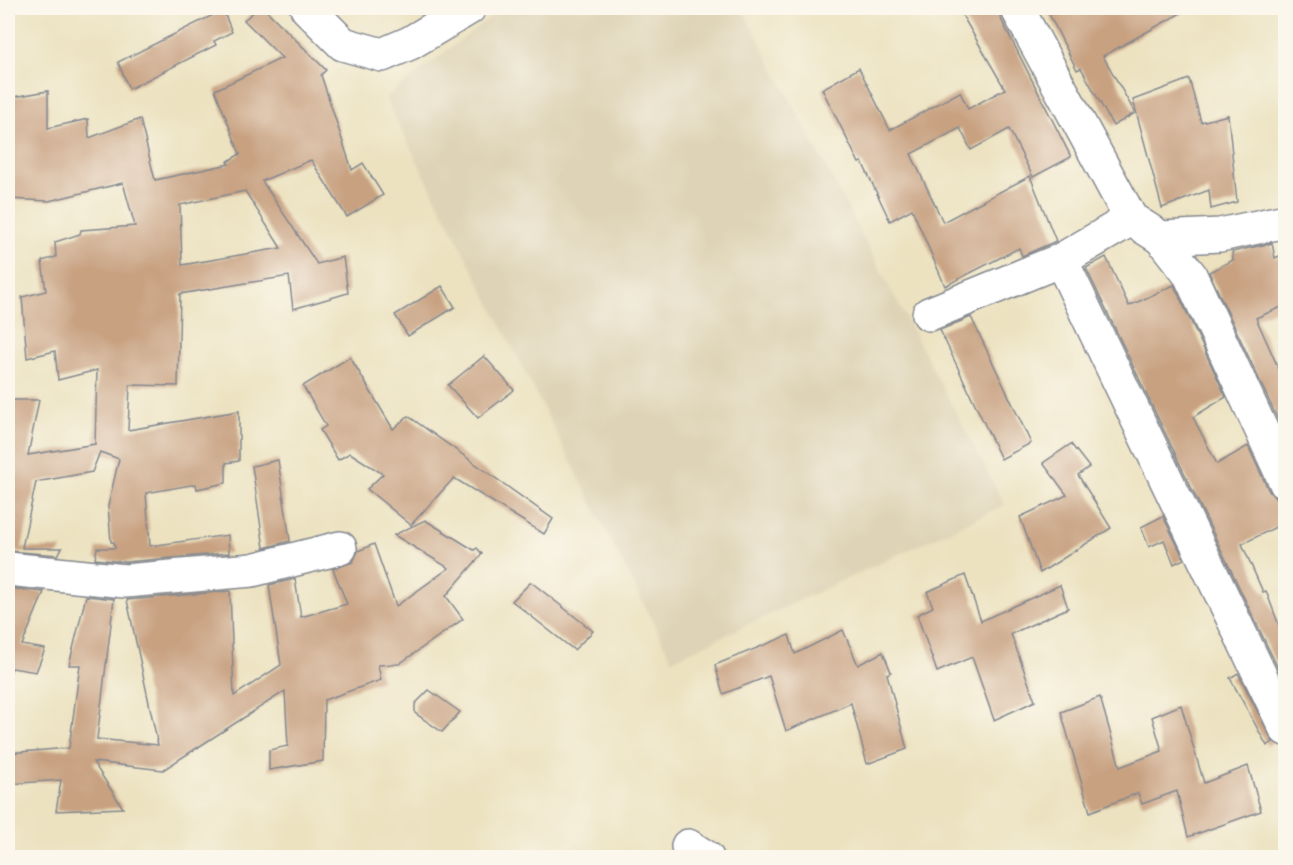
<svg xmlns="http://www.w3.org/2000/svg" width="1293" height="865" font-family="'Indie Flower',sans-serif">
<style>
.built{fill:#ded3b6}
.building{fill:#c8a181;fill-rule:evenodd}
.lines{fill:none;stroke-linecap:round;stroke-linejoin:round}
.minor-casing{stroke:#84888f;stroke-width:36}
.minor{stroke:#fff;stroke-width:33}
</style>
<rect width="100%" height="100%" fill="#fbf7ec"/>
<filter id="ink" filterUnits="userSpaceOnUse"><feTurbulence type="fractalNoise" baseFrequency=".0167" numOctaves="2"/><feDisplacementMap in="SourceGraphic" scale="12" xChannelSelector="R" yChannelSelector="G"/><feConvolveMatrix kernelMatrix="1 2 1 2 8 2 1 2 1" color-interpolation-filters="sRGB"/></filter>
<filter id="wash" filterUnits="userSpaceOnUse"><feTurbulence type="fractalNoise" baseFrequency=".008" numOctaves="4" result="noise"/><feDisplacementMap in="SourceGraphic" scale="24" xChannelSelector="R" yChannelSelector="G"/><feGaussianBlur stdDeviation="1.35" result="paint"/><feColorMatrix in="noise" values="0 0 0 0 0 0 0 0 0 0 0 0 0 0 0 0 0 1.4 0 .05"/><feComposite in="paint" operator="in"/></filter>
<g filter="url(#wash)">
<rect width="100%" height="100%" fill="#ece2c0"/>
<polygon class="built" points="502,8 742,8 1005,505 672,660 385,98"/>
<g id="blocks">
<g class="building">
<path d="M 258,8 L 264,8 L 326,70 L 321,75 L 352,170 L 363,163 L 383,195 L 347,217 L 311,160 L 262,181 L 317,264 L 343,257 L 348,293 L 293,309 L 289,276 L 180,294 L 178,386 L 130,385 L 128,430 L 239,411 L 239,461 L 226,463 L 226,483 L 197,489 L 196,484 L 146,493 L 150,546 L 228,535 L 229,553 L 125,562 L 95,559 L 97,548 L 115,548 L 114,542 L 111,542 L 108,506 L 119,459 L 100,452 L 92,472 L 36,482 L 22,548 L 62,548 L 58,555 L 8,551 L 8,400 L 39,400 L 28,455 L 95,444 L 97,370 L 58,380 L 55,351 L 27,358 L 22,297 L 46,291 L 42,261 L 56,257 L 55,242 L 80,234 L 81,230 L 135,226 L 123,183 L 49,201 L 8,199 L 8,98 L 48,91 L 48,128 L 88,119 L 89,138 L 140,119 L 155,180 L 229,164 L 227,162 L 240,154 L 215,90 L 282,58 L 244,20 ZM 245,191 L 281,248 L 182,265 L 180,205 Z"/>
<polygon points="958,8 998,8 1000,17 1071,157 1033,177 1009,129 971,150 960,128 911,154 943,222 1030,176 1056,241 1022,256 1019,248 945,286 912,209 890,221 862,162 859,163 822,89 859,68 890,130 960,92 968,109 1005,89"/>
<polygon points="1046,8 1190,8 1103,56 1135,113 1113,126 1081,68 1077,70"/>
<polygon points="223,10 232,32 214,41 216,45 129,89 118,62"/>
<polygon points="1189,79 1201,122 1228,115 1237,202 1211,209 1209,190 1162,208 1133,100"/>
<polygon points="1272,243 1275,258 1286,253 1286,305 1256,318 1286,385 1286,437 1209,272 1233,260 1232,252"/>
<polygon points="1106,257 1129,306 1174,285 1226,397 1193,417 1217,464 1248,446 1269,491 1276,499 1286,502 1286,522 1242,544 1263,592 1266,591 1286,644 1286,685 1086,268"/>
<polygon points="442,286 455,307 408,336 395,315"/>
<polygon points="971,317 1031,443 1001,459 940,330"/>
<polygon points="484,356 514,390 478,418 448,385"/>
<polygon points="350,357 393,429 408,416 553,519 544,534 454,478 411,525 367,489 383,474 350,453 338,460 320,430 326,426 303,386"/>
<polygon points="1071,444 1089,467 1078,475 1111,528 1040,573 1020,517 1067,495 1043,463"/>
<polygon points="278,460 290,541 264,548 252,466"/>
<polygon points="1163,516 1184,559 1174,564 1164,540 1149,547 1141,527"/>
<polygon points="425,520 474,550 477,548 482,554 446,596 463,619 399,664 378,665 381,680 324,700 323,761 269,770 269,750 288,746 285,691 163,770 93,762 123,808 56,811 61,780 8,784 8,753 69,748 80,665 69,665 86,596 114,599 97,739 158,745 127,600 230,591 234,696 281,665 269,585 295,579 301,617 347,604 333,569 353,562 358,551 374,544 396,606 449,568 394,535"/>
<polygon points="965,575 981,621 1060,585 1068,608 1011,634 1035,701 994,720 972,657 937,672 917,615 933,607 927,592"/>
<polygon points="531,582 593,631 574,650 512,601"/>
<polygon points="8,588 44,592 22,645 45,649 36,672 12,668 8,678"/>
<polygon points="843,630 858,665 883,652 891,672 887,674 907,749 867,764 851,703 786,731 769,676 723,694 715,665 789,635 795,654"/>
<polygon points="1238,673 1273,742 1267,746 1230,678"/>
<polygon points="429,690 460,712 442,732 415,713 415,704"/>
<polygon points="1100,697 1120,767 1162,751 1152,717 1181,705 1204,783 1248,766 1261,811 1188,837 1177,791 1142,804 1138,793 1090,812 1061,712"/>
</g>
</g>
</g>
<g filter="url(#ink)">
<use href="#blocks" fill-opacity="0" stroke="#84888f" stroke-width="1.5"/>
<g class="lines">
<g class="minor-casing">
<g id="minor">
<polyline points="307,8 343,44 382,55 410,43 469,8"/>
<polyline points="1017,8 1131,219 1161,238 1220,235 1286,221"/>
<polyline points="1131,219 1061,260 1286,729"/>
<polyline points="1161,238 1190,275 1286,483"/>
<polyline points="929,314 1061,260"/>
<polyline points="8,569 125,581 252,570 340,548"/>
<polyline points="688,846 707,858"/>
</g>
</g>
<use href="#minor" class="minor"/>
</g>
</g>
<rect width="1293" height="865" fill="none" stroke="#fbf7ec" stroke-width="30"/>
</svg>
